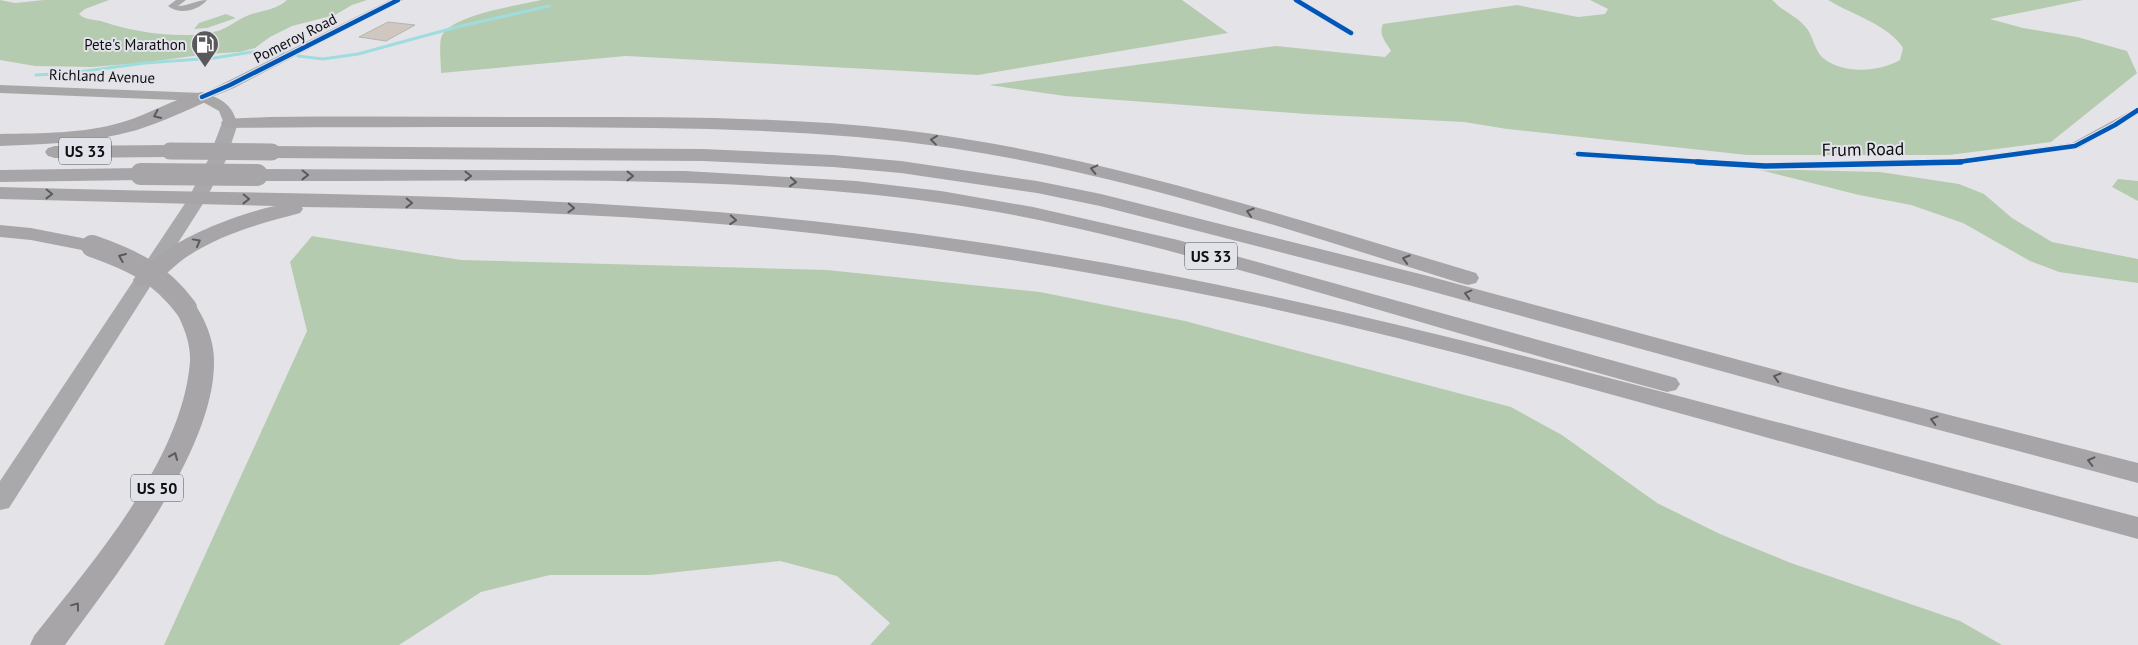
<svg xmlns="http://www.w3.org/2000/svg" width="2138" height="645" font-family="'PT Sans',sans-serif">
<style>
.forest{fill:#b5cbb0}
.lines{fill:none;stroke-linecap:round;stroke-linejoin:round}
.stream{stroke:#9fdcde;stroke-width:3}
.building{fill:#d0c8c0;stroke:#b5b4b5}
.minor{fill:#a8a8a8;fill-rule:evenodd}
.tertiary{fill:#a8a8a8;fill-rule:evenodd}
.secondary{fill:#a8a7a8;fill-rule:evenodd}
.trunk{fill:#a9a8aa;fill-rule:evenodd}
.motorway{fill:#a7a5a7;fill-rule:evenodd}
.motorway-bridge-far1{stroke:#a7a5a7;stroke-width:17}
.motorway-bridge{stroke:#a7a5a7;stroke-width:22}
.cycleway-far1-casing{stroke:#e2e2ea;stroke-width:7}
.cycleway-casing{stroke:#e2e2ea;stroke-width:9}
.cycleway-far1{stroke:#0057b8;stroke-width:4.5}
.cycleway{stroke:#0057b8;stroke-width:5.5}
.oneway{stroke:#5a5a5c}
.labels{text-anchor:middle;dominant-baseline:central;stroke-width:4;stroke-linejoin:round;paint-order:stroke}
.far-street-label{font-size:15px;fill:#0e0e11;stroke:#e2e2ea}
.far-poi-label{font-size:15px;fill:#0e0e11;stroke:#e2e2ea;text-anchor:end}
.shield{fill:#e2e2ea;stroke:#4e4e52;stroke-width:1}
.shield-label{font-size:16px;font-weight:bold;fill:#0e0e11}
.street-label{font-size:18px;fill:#0e0e11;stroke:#e2e2ea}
</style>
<rect width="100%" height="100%" fill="#e4e4e8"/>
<g class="forest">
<path d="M 0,0 L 15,3 L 44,0 L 109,0 L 85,9 L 79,14 C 86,21 96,19 104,22 C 137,33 184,40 218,31 C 228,28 238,19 249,15 C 263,10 276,10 287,0 L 367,0 L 352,5 L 335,15 L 292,26 L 270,37 L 255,48 L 240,52 L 208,54 L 141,63 L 92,67 L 35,66 L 0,60 Z"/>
<path d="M 541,0 L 1182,0 L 1228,33 L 978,75 L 626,56 L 441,73 C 441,62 439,48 441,38 C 447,15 521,5 541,0 Z"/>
<path d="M 1590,0 L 1772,0 C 1775,2 1777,5 1781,8 C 1791,15 1800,19 1808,30 C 1813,38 1815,50 1822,57 C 1842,75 1879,72 1900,60 L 1903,48 C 1889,25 1851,14 1828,0 L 2083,0 L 1990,19 L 2023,28 L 2077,37 L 2127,51 L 2137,73 L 2051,142 L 1949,155 L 1747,155 L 1507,129 L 1464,122 L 1306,114 L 1065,96 L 989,85 L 1276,46 L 1385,57 L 1391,51 C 1386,42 1378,35 1383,24 L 1517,5 L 1578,17 L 1605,14 L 1608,9 Z"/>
<polygon points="226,14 236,18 207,28 194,29 199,23"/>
<polygon points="1756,169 1880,172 1959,184 1984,194 2012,218 2052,242 2138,259 2138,283 2059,272 2030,261 1963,223 1911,205 1859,195"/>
<polygon points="2118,179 2138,181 2138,201 2112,187"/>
<polygon points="312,236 461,260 827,270 1040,292 1185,321 1511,407 1562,435 1657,503 1720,534 1791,563 1960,621 2002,645 870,645 890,623 837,576 780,561 650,575 550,575 481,592 399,645 164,645 307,331 290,262"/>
</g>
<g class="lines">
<g class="stream">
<polyline points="298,56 323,59 358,54 457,27 549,6"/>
<polyline points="36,75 71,73 145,63 214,58 252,52 283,53"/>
</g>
</g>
<polygon class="building" points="388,22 415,25 386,41 359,37"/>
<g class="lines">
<g class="minor">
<path d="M 176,0 L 186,0 L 178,6 C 189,6 196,0 207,0 C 198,11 179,15 168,6 Z"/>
<polygon points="1292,0 1302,0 1355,33 1348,35"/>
<polygon points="2138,107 2138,114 2079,148 1958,165 1765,169 1578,157 1573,154 1578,151 1765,163 1958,159 2072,143"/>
</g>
<polygon class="tertiary" points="390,0 403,0 234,88 202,101 196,97"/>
<path class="secondary" d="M 0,85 L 202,93 C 220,97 232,104 237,123 L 235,126 L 225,126 L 219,111 L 201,101 L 0,93 Z"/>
<polygon class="trunk" points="230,118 236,120 238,123 226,160 206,199 9,508 0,510 0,481 188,199 208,160 222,123 224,120"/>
<g class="motorway">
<path d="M 202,92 L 208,93 L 211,97 L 208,101 C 185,111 162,122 137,130 C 92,143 46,144 0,146 L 0,134 C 41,133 83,134 123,122 C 150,114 175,98 202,92 Z"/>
<path d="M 269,117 C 368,116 466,117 565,117 C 678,117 791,117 903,130 C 1099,154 1288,217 1476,273 L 1479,278 L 1476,283 L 1468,285 L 1460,283 C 1293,231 1125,174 951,148 C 816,128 680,128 544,127 C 439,127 335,127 230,128 L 224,127 L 221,123 L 224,119 Z"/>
<polygon points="170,145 177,147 180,151 177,155 170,157 55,158 48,156 45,152 48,148 55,146"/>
<polygon points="272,146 703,149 833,155 901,161 1037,181 1101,194 1428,276 1839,387 2138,463 2138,483 1830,401 1412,286 1100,206 1037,193 901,173 833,167 703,161 272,158 265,156 262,152 265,148"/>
<polygon points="141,168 148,170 151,174 148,178 141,180 0,182 0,170"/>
<path d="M 257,169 L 685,171 L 856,181 L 941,191 L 1033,207 L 1178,240 L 1676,378 L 1680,384 L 1676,390 L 1667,392 C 1537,357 1408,318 1279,281 C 1168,250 1056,219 941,203 C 715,172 485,182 257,181 L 250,179 L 247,175 L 250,171 Z"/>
<path d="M 0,187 C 225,194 452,192 677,209 C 775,216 872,227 970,241 C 1225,278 1467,340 1716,406 C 1856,443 1997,480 2138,517 L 2138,539 C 1984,497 1829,455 1675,412 C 1512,367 1348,322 1182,290 C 1037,262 890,240 744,226 C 597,213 449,209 302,207 L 303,209 L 300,213 C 259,224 220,234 185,258 C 169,269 155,290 136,285 L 133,280 C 158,244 233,215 275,206 L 0,199 Z"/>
<polygon points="0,225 31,228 92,240 100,241 103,246 100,251 92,252 31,240 0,237"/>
<path d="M 186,301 L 194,303 C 205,319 214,340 214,360 C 216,449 116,575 65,645 L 30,645 L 34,636 C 93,561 182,460 190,362 C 191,343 183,324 174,308 L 178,303 Z"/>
</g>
<polyline class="motorway-bridge-far1" points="170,151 272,152"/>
<g class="motorway-bridge">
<polyline points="141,174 257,175"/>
<path d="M 92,246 C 132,260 160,273 186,308"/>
</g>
<g class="cycleway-far1-casing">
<g id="cycleway-far1">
<polyline points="1296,0 1351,33"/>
<polyline points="202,97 230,85 398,0"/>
<polyline points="1578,154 1717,163"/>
<polyline points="1914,163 1958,162 2075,146 2115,125 2138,110"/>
</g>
</g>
<g class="cycleway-casing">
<polyline id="cycleway" points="1697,162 1765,166 1961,162"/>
</g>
<use href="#cycleway-far1" class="cycleway-far1"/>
<use href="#cycleway" class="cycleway"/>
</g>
<defs><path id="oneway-chevron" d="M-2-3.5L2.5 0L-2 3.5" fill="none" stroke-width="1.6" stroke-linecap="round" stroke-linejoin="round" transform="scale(1.25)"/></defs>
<g class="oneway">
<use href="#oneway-chevron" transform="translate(157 115) rotate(156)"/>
<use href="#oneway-chevron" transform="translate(934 140) rotate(-173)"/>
<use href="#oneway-chevron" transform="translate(1094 169) rotate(-167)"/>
<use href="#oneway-chevron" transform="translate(305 175) rotate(1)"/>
<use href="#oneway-chevron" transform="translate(468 176)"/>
<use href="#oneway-chevron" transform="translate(630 176)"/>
<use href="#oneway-chevron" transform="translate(793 182) rotate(5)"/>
<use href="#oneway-chevron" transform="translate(49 194) rotate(1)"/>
<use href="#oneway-chevron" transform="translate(246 199) rotate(1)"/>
<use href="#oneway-chevron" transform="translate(409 203) rotate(1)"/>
<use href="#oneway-chevron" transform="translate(571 208) rotate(2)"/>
<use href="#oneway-chevron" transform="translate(1250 212) rotate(-163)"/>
<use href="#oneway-chevron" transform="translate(733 220) rotate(4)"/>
<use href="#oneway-chevron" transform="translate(197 242) rotate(-29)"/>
<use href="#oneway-chevron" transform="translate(122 257) rotate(-157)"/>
<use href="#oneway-chevron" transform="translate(1406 259) rotate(-163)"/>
<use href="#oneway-chevron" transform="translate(1468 294) rotate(-165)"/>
<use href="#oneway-chevron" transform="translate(1777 377) rotate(-164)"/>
<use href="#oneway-chevron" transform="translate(1934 420) rotate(-165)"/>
<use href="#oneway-chevron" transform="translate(174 456) rotate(-67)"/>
<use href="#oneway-chevron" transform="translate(2091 461) rotate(-166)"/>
<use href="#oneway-chevron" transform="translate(76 606) rotate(-53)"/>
</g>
<defs>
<g id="fuel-pin" transform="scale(1.4375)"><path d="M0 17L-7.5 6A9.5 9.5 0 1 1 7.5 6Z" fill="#59595c" stroke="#e2e2ea"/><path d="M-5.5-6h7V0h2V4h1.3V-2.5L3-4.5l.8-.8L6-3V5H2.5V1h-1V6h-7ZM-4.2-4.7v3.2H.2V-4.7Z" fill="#fff"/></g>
</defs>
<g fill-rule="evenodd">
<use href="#fuel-pin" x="205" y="44"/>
</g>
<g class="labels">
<g class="far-street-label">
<text transform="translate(295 38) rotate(-27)">Pomeroy Road</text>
<text transform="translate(102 76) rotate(2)">Richland Avenue</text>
</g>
<g class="far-poi-label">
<text x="186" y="44">Pete's Marathon</text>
</g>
<g class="shield">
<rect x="59" y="137.5" width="52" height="27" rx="4"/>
<rect x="1185" y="242.5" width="52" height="27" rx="4"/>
<rect x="131" y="474.5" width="52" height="27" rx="4"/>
</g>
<g class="shield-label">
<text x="85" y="151">US 33</text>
<text x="1211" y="256">US 33</text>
<text x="157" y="488">US 50</text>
</g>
<g class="street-label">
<text transform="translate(1863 149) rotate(-1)">Frum Road</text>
</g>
</g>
</svg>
